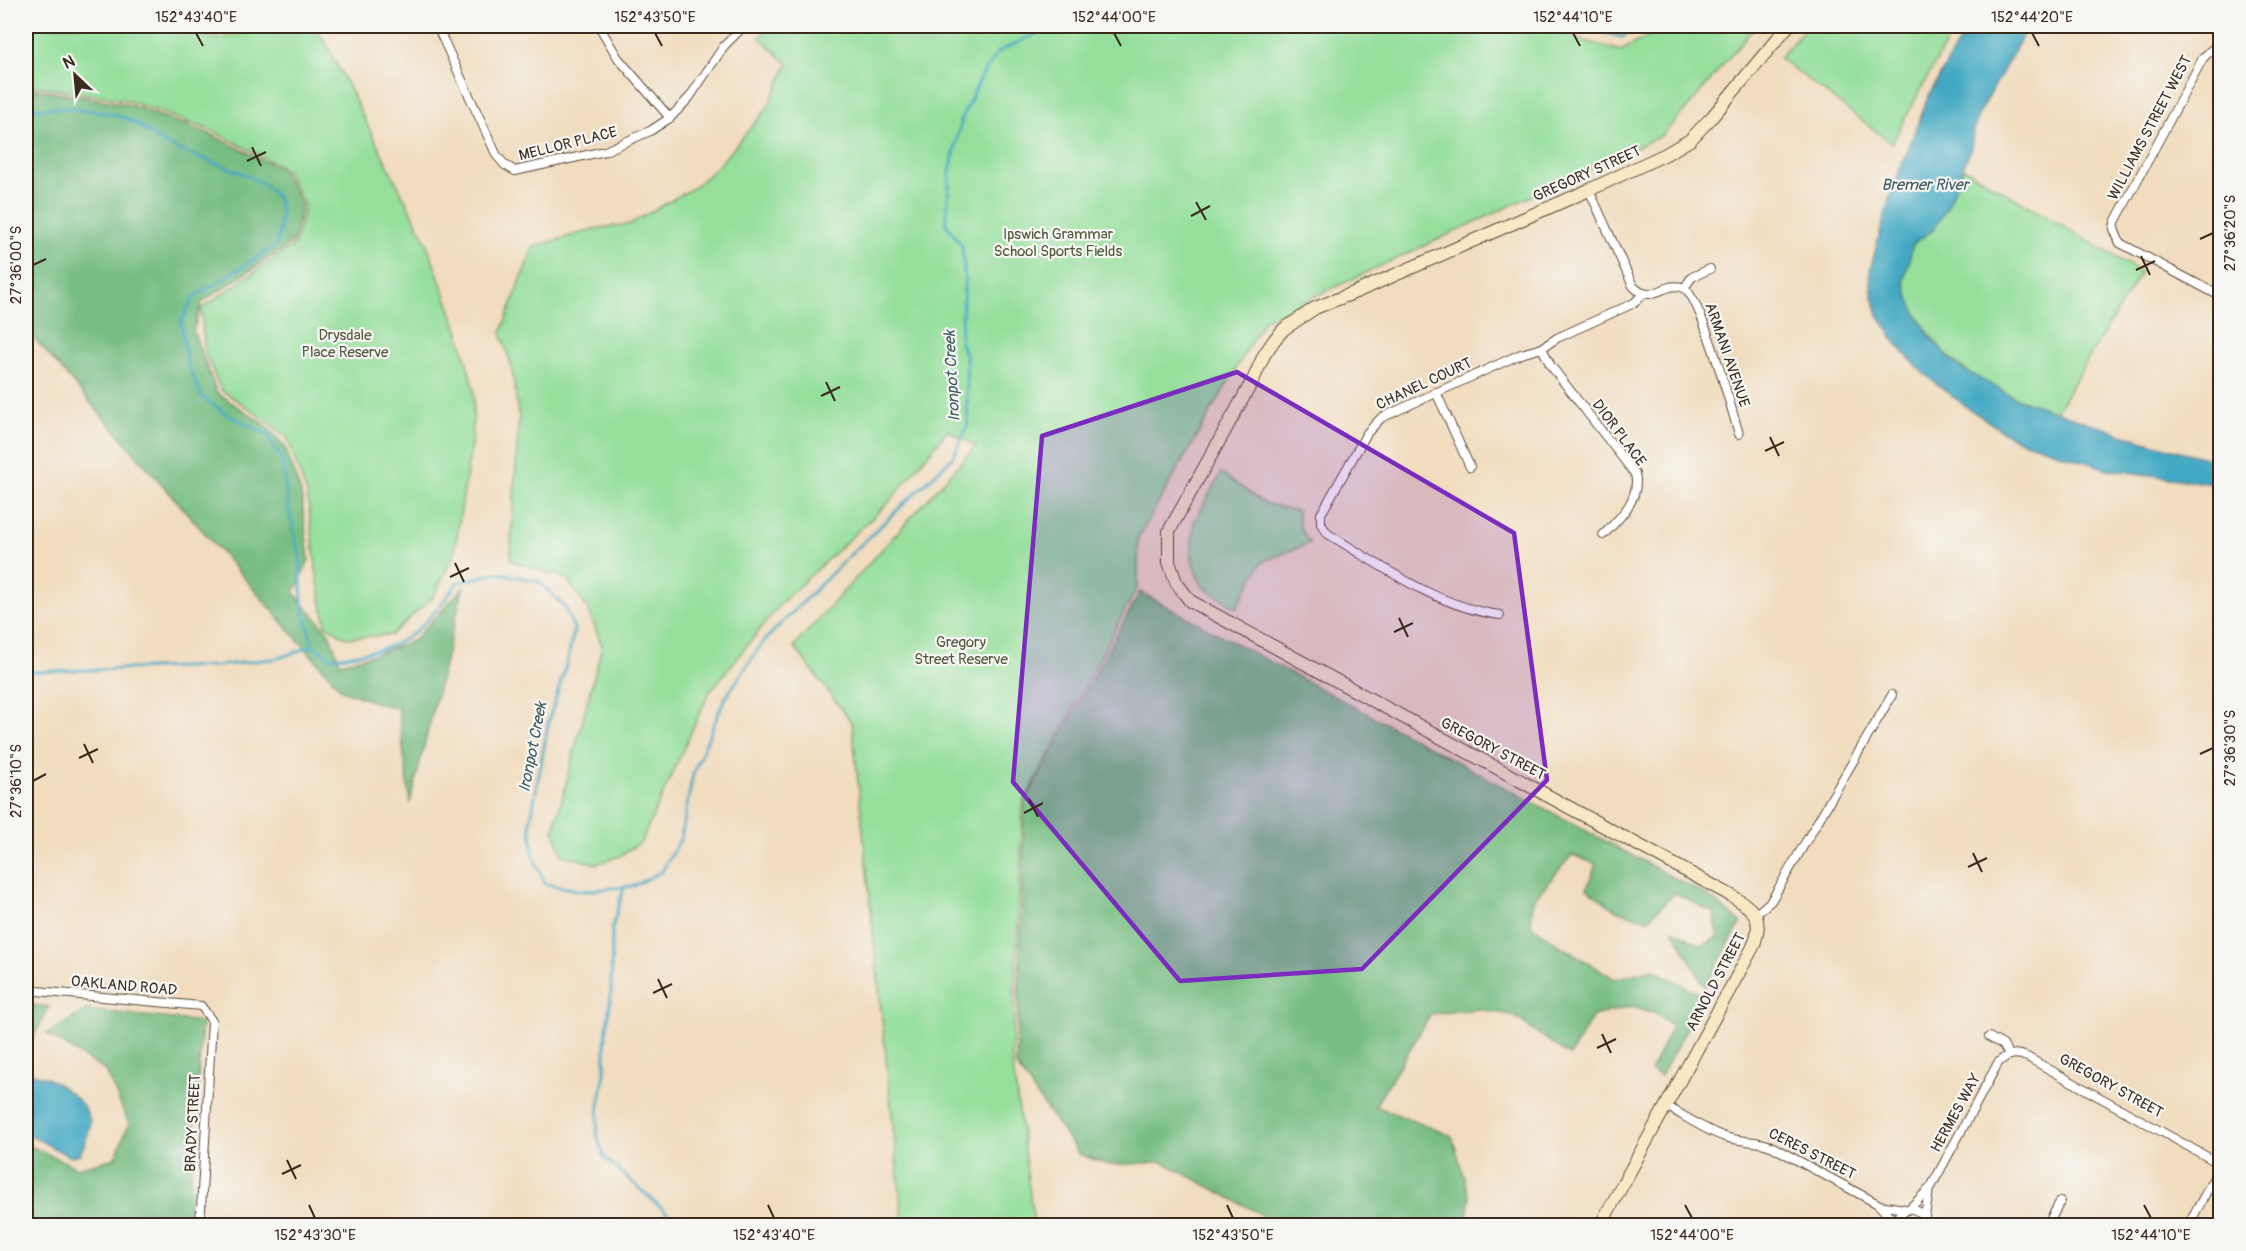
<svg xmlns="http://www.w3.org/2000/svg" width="2246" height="1251" font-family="Pangolin,sans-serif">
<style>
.green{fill:#95df9b;stroke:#68845c;stroke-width:1.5}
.forest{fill:#78be83;stroke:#5a7450;stroke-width:1.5}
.water{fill:#43a8c3;stroke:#3f6970;stroke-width:1.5}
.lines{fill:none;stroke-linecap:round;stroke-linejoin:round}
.stream{stroke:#43a8c3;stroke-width:3}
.minor-casing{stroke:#564536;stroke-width:10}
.secondary-casing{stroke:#564536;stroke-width:14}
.minor{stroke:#fff;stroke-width:8}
.secondary{stroke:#f8e8c3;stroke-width:12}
.marked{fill:#7b2cbf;fill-opacity:0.2;stroke:#7b2cbf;stroke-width:4.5;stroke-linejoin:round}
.ticks{fill:none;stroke:#3b2a1e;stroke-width:2}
.labels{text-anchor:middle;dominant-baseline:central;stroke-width:4.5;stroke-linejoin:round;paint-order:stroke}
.street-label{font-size:15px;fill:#3b2a1e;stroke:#f6f6f2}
.park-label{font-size:15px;fill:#52573d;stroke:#f6f6f2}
.water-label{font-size:16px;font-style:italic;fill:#3e5c60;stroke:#f6f6f2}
.neatline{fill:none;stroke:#3b2a1e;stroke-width:2}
.ticks-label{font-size:15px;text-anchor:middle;fill:#3b2a1e}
</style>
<rect width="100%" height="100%" fill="#f6f6f2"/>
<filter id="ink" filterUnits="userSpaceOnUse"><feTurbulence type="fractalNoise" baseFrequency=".0167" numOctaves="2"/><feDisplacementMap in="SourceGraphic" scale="12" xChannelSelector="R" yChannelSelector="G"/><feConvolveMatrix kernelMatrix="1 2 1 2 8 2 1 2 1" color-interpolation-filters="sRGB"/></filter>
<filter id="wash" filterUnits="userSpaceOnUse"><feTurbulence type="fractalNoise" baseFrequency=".008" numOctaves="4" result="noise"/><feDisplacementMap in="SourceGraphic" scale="24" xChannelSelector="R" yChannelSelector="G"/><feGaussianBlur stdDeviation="1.35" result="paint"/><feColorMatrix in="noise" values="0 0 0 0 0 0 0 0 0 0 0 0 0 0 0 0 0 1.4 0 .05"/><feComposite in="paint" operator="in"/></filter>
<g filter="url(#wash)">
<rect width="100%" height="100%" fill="#f1dcbd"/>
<g class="green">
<polygon points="26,26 175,26 186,33 219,39 262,26 311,26 324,39 425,239 459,333 474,390 472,439 454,555 433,597 391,635 346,638 326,625 318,583 307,494 287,437 253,411 221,390 205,353 201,309 295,244 305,206 286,169 213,131 126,100 26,85"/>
<polygon points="769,26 1557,26 1568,36 1621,51 1666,26 1755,26 1689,106 1661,136 1264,320 1138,538 1138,586 1023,803 1012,1059 1034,1225 903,1225 852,723 794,646 976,446 948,430 889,502 782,602 709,693 641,842 620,856 596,864 562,855 554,829 602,646 589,611 567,579 510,560 519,417 511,364 501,333 533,247 594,229 630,224 693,188 716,168 767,109 788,64 760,38"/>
<polygon points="1808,26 1959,26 1946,43 1892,143 1779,58"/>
<path d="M 1963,168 L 2141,272 L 2056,412 C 1996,392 1952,374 1919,318 C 1913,307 1904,292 1904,280 C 1905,268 1910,255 1913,244 L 1933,230 L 1948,206 Z"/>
<path d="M 1221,473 L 1264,503 L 1298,511 C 1297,525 1302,532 1310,543 L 1262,562 L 1236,608 L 1203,587 L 1195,570 L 1191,553 L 1194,522 Z"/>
</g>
<g class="forest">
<polygon points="26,88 127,104 208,133 283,170 302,205 293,242 202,302 193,331 217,393 264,424 285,447 301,493 309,560 294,593 329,633 340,663 373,655 413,641 463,588 410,803 398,708 380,704 342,690 26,329"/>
<polygon points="1140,592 1706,895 1741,922 1705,987 1673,930 1702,946 1718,937 1714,913 1675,893 1648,920 1616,910 1587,889 1596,864 1572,855 1533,900 1531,925 1559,945 1615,979 1652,969 1704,996 1661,1076 1651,1071 1672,1026 1659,1015 1632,1006 1593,1016 1570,1056 1512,1015 1478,1009 1431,1014 1375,1106 1452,1136 1470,1197 1466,1225 1281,1225 1163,1162 1110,1165 1079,1154 1016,1066 1025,802"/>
<polygon points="26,1005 49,1007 26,1051"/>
<polygon points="86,1010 202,1022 188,1225 26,1225 26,1144 78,1168 115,1158 129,1124 106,1071 47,1034"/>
</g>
<g class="water">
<polygon points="1972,26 2028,26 1977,118 1971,147 1948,206 1933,230 1913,244 1904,281 1911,304 1931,338 1957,366 2015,398 2137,439 2220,462 2220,485 2107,469 2013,438 1969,409 1923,373 1898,346 1878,315 1872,292 1870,270 1890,196 1928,97 1958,43"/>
<path d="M 26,1072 C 48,1075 86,1097 90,1122 C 91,1132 84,1144 80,1154 L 70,1157 L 26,1133 Z"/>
</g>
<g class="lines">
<g class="stream">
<polyline points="1580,26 1622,37 1638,26"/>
<path d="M 26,109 C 58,107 90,108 121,117 C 138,121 153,138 168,145 C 197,160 257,171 276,196 C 284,206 280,233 277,245 L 193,298 L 181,322 L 187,363 L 202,397 L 226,414 L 268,435 L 282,460 L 288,507 L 300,556 L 302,602 L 313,646 L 333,658 C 351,655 370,653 388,647 C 419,637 440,606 458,582 L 499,573 L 538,581 L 564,606 L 574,629 L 568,659 L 549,720 L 530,824 L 534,858 L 545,884 L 583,891 L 634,886 L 662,871 L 681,838 L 693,774 L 724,700 L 763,642 L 848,557 L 953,457 L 968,424 L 966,356 L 960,340 L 965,280 L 962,246 L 946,224 L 950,171 L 962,118 L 982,75 L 998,52 L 1052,26"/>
<polyline points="26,672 216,666 279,658 313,646"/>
<polyline points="624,887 612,929 611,995 605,1044 605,1074 599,1104 597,1134 604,1157 682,1226"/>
</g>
</g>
</g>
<g filter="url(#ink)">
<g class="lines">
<g class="minor-casing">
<g id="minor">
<polyline points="437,26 497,156 505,165 515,171 605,151 650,131 670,118 689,98 724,46 744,26"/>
<polyline points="599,26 618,58 670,118"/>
<polyline points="2220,42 2203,58 2115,222 2114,229 2120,243 2220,296"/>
<path d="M 1589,190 L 1633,286 C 1653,307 1664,279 1684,288 C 1701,297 1732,411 1739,434"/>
<polyline points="1684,288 1692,277 1710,269"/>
<path d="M 1542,348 L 1551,366 L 1635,474 C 1641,499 1619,519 1603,535"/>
<polyline points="1436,392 1470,467"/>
<path d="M 1500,615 C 1437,607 1382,566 1328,534 L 1321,524 L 1321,514 L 1367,433 L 1381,418 L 1521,354 L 1542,348 L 1557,338 L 1634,303 L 1643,294"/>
<polyline points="1756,914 1771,901 1892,695"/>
<polyline points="26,990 201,1006 212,1021 200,1226"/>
<polyline points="1989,1037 2003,1045 2009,1055"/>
<path d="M 1666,1106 C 1685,1116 1704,1130 1725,1137 C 1740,1142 1756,1140 1771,1146 L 1878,1204 L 1896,1224"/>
<polyline points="1879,1205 1905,1209"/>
<path d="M 1910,1208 L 1931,1187 L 1998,1063 C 2007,1054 2015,1052 2027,1057 L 2220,1164"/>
<polyline points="1925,1217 1929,1190"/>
<polyline points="1897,1225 1899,1215 1910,1208 1922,1213 1925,1226"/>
<polyline points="2047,1226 2060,1202"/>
<polyline points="2188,1226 2220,1167"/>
</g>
</g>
<g class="secondary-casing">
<path id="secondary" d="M 1600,1226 L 1753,947 C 1764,919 1756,910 1732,896 L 1190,601 L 1176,582 L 1169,562 L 1169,531 L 1253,380 L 1264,355 L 1275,339 L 1284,329 L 1315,308 L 1356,292 L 1589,190 L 1666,154 L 1690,140 L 1712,117 L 1788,26"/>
</g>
<use href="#minor" class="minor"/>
<use href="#secondary" class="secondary"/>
</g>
</g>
<path class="marked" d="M 1237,372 L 1514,533 L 1547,780 L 1362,969 L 1180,981 L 1013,782 L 1042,436 Z"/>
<path class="ticks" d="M 196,33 L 203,46M 655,33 L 662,46M 1114,33 L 1121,46M 1573,33 L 1580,46M 2032,33 L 2039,46M 252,147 L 261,166M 247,161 L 266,152M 1196,202 L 1206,220M 1191,216 L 1210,206M 2200,239 L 2213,233M 2141,256 L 2150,275M 33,265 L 46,259M 2136,270 L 2155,261M 826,382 L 835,401M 821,396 L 840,387M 1770,437 L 1779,456M 1765,451 L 1784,442M 455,563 L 464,582M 450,577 L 469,568M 1399,618 L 1408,637M 1394,632 L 1413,623M 84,744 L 93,763M 2200,754 L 2213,748M 79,758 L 98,749M 33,781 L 46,774M 1029,799 L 1038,817M 1024,813 L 1043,803M 1973,853 L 1982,872M 1968,867 L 1987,858M 658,979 L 667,998M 653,993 L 672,984M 1602,1034 L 1611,1053M 1597,1048 L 1616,1039M 287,1160 L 296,1179M 282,1174 L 301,1165M 309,1205 L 315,1218M 768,1205 L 774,1218M 1227,1205 L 1233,1218M 1685,1205 L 1692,1218M 2144,1205 L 2151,1218"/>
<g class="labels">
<g class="street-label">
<text transform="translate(2150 128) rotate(-62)">WILLIAMS STREET WEST</text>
<text transform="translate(568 144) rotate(-14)">MELLOR PLACE</text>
<text transform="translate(1587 174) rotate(-24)">GREGORY STREET</text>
<text transform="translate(1727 355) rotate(71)">ARMANI AVENUE</text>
<text transform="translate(1424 384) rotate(-25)">CHANEL COURT</text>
<text transform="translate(1619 433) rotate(53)">DIOR PLACE</text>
<text transform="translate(1493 749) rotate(28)">GREGORY STREET</text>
<text transform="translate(1716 982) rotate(-62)">ARNOLD STREET</text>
<text transform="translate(124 986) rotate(5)">OAKLAND ROAD</text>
<text transform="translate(2111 1086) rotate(29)">GREGORY STREET</text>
<text transform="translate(1956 1113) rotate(-61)">HERMES WAY</text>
<text transform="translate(193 1123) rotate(-87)">BRADY STREET</text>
<text transform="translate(1812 1154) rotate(27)">CERES STREET</text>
</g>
<g class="park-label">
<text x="1058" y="234">Ipswich Grammar<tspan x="1058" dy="17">School Sports Fields</tspan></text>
<text x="345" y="335">Drysdale<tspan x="345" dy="17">Place Reserve</tspan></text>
<text x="961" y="642">Gregory<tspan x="961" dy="17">Street Reserve</tspan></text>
</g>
<g class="water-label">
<text x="1925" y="185">Bremer River</text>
<text transform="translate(952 376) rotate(-93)">Ironpot Creek</text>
<text transform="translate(533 747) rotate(-79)">Ironpot Creek</text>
</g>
</g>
<rect width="2246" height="1251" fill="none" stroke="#f6f6f2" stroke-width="66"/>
<g transform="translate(75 75) rotate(334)" stroke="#f6f6f2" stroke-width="4.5" paint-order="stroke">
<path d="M0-4.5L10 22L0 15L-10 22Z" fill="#3b2a1e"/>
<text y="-9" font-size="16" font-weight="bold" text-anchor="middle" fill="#3b2a1e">N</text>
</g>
<rect x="33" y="33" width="2180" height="1185" class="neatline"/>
<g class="ticks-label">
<text x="196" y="22">152°43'40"E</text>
<text x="655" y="22">152°43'50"E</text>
<text x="1114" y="22">152°44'00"E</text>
<text x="1573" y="22">152°44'10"E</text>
<text x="2032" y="22">152°44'20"E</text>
<text transform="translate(2230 233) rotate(-90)" y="5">27°36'20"S</text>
<text transform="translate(16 265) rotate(-90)" y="5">27°36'00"S</text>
<text transform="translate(2230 748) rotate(-90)" y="5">27°36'30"S</text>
<text transform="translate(16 781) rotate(-90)" y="5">27°36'10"S</text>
<text x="315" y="1240">152°43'30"E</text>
<text x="774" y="1240">152°43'40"E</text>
<text x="1233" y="1240">152°43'50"E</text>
<text x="1692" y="1240">152°44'00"E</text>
<text x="2151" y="1240">152°44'10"E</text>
</g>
</svg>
